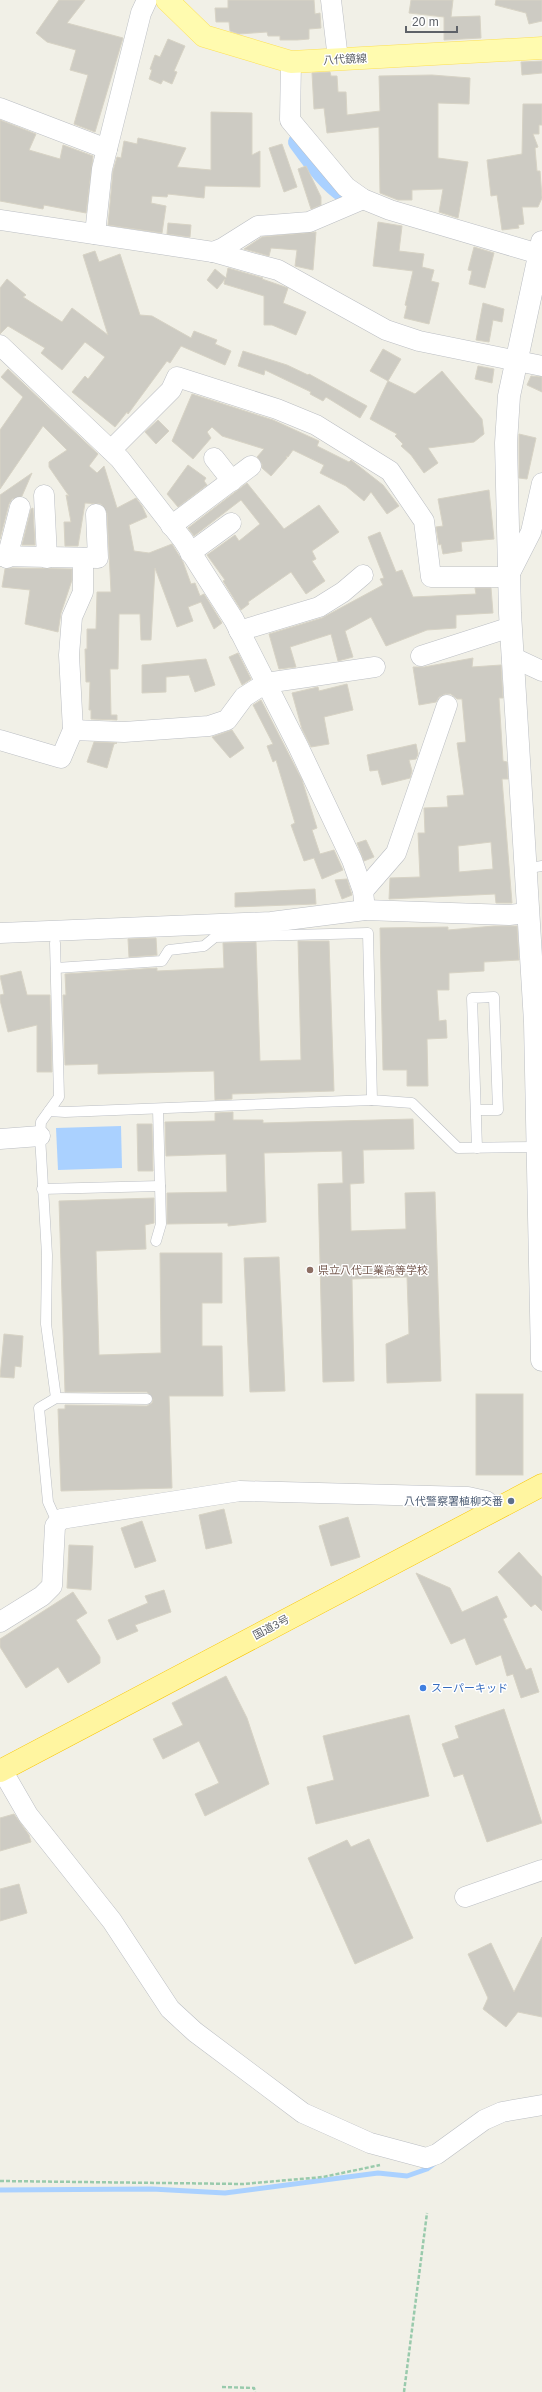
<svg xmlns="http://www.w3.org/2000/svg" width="542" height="2392" font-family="Arial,'Noto Sans JP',sans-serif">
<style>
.water{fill:#aad1ff}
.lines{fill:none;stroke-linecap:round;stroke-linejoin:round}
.stream{stroke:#aad1ff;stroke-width:5}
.canal{stroke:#aad1ff;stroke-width:18}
.building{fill:#cdcbc3;stroke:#d7d3c5;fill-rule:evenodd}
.service-casing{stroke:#bbbec3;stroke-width:11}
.minor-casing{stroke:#bbbec3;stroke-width:21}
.tertiary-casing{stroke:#bbbec3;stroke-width:23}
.primary-casing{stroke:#fde055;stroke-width:23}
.trunk-casing{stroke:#f9c600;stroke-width:23}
.path{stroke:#99caac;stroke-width:2.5;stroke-dasharray:4 2;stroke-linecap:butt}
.service{stroke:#fff;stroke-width:10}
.minor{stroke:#fff;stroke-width:20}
.tertiary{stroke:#fff;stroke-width:22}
.primary{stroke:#fffbaf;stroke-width:22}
.trunk{stroke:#fff5a0;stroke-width:22}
.education-dot{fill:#8d6e63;stroke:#fff;stroke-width:1.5}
.service-dot{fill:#5c6f8a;stroke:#fff;stroke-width:1.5}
.shop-dot{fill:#3f7fe0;stroke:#fff;stroke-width:1.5}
.labels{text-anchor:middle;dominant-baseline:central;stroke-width:3;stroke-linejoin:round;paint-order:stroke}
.street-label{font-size:11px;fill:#5e6268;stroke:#fff}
.education-label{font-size:11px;fill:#785e54;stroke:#fff;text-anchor:start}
.service-label{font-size:11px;fill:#4e5e75;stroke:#fff;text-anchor:end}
.shop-label{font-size:11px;fill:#366cbe;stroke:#fff;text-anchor:start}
</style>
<rect width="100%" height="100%" fill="#f1f0e7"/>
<polygon class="water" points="121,1126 122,1168 58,1170 56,1128"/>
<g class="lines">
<polyline class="stream" points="0,2190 152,2189 225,2193 378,2173 407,2176 427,2169 435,2163"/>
<path class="canal" d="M 297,142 C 311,161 325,182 345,195"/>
</g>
<g class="building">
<polygon points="59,0 85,0 67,23 123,38 95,132 74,124 88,75 70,70 76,50 47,42 36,33"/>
<polygon points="228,0 314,0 315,14 320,13 321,28 309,29 309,39 297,40 280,40 280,36 268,36 267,32 239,34 230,31 229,22 216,22 215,8 228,8"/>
<polygon points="411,0 453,0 451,17 480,16 481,38 444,40 444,17 409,13"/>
<polygon points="496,0 542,0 542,21 529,24 526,13 495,5"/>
<polygon points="168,39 185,46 174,71 177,72 172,84 163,80 161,84 149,79 152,70 150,69 155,55 160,57"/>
<polygon points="542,61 542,73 522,75 521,62"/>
<polygon points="330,72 331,76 337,76 338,92 346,92 347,115 380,111 379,76 432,75 470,78 469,104 438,103 438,158 468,162 458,218 439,212 443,189 412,190 412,200 398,200 380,193 379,127 327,133 324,108 314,109 312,73"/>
<polygon points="523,104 542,104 542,125 539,125 539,134 533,134 538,147 535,148 537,171 540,171 542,198 538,207 522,207 524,224 518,225 519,228 502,230 497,195 491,196 487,160 522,154"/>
<polygon points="211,112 252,113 252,155 260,151 260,187 205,186 204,198 168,194 167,197 152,196 151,203 166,206 162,233 108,225 113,171 117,157 121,158 124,141 137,144 138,138 186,148 177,167 211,170"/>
<polygon points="0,120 36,134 29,150 60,159 63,145 93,156 86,213 44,205 43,209 0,201"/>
<polygon points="282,144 297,187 284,192 269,148"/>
<polygon points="306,166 321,197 321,205 311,209 298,169"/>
<polygon points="378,222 402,226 399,251 424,254 422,267 434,270 431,281 439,283 429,324 404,318 407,306 405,305 413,271 373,266"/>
<polygon points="168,223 191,225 190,237 167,234"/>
<polygon points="316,232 313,270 295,266 297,250 271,248 269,256 244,249 262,237"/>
<polygon points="474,247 494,253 485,288 469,284 472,271 468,270"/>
<polygon points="95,251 99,262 120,254 140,315 152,316 191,338 194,331 217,340 215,344 231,351 225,365 181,346 170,363 167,361 128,414 127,412 115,427 72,392 85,376 88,379 105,357 85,342 62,370 41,353 45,348 8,326 0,334 0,288 7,279 26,295 23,297 62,322 72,308 108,335 83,255"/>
<polygon points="228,268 263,278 262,279 288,288 283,303 306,312 296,335 272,325 264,325 264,296 224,284 225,279 217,289 207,280 215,269 226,278"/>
<polygon points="483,303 504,309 502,322 493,320 489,342 476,340"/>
<polygon points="383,349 401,359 388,381 370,371"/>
<polygon points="243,351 287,365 308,375 309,374 367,406 360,418 326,397 323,401 310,394 311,392 265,370 264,375 238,366"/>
<polygon points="478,366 494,369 492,383 475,379"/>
<polygon points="8,369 98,454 89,466 97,473 104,466 117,508 136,498 142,506 147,517 129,525 134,551 149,553 172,544 183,562 191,584 195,583 200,596 204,594 222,623 214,629 201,602 188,607 193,621 177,627 155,568 151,640 141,640 140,614 119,614 118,669 110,669 111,715 117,715 117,720 91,719 91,710 89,710 90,682 86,682 85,649 87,649 87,629 96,629 97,592 111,592 107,513 101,504 85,503 78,546 65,546 64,522 71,522 66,495 69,496 49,467 49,462 67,450 43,426 0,489 0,430 23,397 1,377"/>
<polygon points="442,371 482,419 484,434 474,442 428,448 438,463 424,473 411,455 401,446 403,444 395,436 397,434 370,419 388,381 415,394"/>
<polygon points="531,376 542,377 542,392 527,385"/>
<polygon points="192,394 273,420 319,441 317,446 349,462 351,460 383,485 399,506 387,514 371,492 364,501 346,486 320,473 324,465 293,450 288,457 286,456 287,458 271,476 262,468 262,464 257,457 264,449 222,436 212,427 207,432 211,438 193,459 172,441"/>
<polygon points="158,420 169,431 156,444 145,432"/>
<polygon points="519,434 536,438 527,479 519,478"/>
<polygon points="188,465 206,478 204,481 207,485 178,507 167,494"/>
<polygon points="32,473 22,496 12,499 9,504 0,539 0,495"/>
<polygon points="247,483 284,529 319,505 339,532 312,551 316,559 312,561 325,581 306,594 291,572 248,602 249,604 241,610 223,581 225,580 207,555 235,535 239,541 260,524 241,500 194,536 188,528"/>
<polygon points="489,490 494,539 461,542 462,551 443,554 441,544 439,545 436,527 443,526 438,499"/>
<polygon points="33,508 35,545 22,545 31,509"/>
<polygon points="380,532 396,572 402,570 413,597 476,594 475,588 491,588 493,613 456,615 456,628 427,630 386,646 371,617 345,631 353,657 338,661 331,634 290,647 296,667 279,669 269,634 322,618 383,585 380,579 384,578 368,537"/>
<polygon points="12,568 72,569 72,580 61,613 58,632 25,624 30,590 2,587 5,569"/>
<polygon points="238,653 251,679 242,685 229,657"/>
<path d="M 473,658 L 472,667 L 501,665 L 503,698 L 499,698 L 503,761 L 507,762 L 508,779 L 502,779 L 512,903 L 496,903 L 495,894 L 389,899 L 390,878 L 420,877 L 418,833 L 425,833 L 424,808 L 448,807 L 447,796 L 464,795 L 457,743 L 466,742 L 462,699 L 457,699 L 451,694 L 445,694 L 439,697 L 436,702 L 419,705 L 413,667 L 424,667 ZM 491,842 L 493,869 L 459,872 L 458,846 Z"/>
<polygon points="206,659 215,685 195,692 189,675 166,677 166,692 142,693 142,665"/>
<polygon points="347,684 353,710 324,717 329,744 311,747 302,729 292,693 318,687 319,691"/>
<polygon points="261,700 302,780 317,828 312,830 320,854 334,850 343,870 322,879 314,858 304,861 291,825 295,823 276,760 273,762 267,746 273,744 253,705"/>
<polygon points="232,730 244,748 230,758 212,737"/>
<polygon points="94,742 117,743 114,744 107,768 87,762"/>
<polygon points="416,744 418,754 416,759 409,760 412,771 410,778 382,785 378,770 370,771 367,755"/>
<polygon points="366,840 374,857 364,861 357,843"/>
<polygon points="347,879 352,895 342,899 335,880"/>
<polygon points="315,889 316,904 235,907 235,893"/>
<polygon points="494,926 517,926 519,960 484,962 484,971 449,973 449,990 437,990 439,1021 446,1020 447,1038 427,1039 428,1086 407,1086 407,1070 383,1070 380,928 448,927 448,930"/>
<polygon points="156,938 157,955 129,957 128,939"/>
<polygon points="298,941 329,941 334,1091 232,1094 232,1099 215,1100 214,1071 98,1074 98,1064 65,1065 63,995 66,995 65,974 157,968 157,971 224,968 223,943 256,942 260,1061 301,1060"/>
<polygon points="21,971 27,995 50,995 52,1072 37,1072 37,1025 8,1032 0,1000 0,995 4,994 0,976"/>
<polygon points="233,1112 233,1120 263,1120 263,1123 413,1119 414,1149 363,1150 364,1183 350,1184 351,1231 406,1229 405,1193 435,1192 441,1381 387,1383 386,1344 409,1334 407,1277 352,1279 354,1381 323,1382 318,1184 343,1183 342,1151 264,1153 266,1222 228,1226 228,1223 167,1224 167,1193 227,1192 226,1154 166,1156 165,1122 215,1121 215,1113"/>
<polygon points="137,1124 152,1124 153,1171 138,1171"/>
<polygon points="154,1198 154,1223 145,1225 146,1249 96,1251 99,1355 161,1353 160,1253 222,1253 222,1303 202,1303 202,1346 222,1346 223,1396 169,1396 172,1488 61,1491 58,1409 65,1409 65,1405 147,1406 152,1403 153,1399 147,1392 65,1392 59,1201"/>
<polygon points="279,1257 285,1391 250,1392 244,1258"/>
<polygon points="4,1334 23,1336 21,1367 15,1366 14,1378 0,1377"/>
<rect x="476" y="1394" width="47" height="81"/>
<polygon points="224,1509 232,1543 206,1549 199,1515"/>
<polygon points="348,1517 360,1557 331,1566 319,1526"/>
<polygon points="142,1521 156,1561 135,1568 121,1528"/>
<polygon points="69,1545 93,1546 91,1590 67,1588"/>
<polygon points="519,1552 542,1577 542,1611 535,1604 531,1607 498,1572"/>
<polygon points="416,1573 450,1588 462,1612 497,1596 507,1617 503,1619 526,1670 531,1668 539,1692 521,1698 513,1674 507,1676 501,1655 476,1665 465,1638 451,1644"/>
<polygon points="164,1590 171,1612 135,1625 138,1631 117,1640 108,1620 148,1603 145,1596"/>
<polygon points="73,1592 87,1613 76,1620 100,1657 100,1663 68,1683 58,1667 26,1688 0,1647 0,1639"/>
<polygon points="226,1676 247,1718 269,1784 205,1816 195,1794 219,1783 199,1741 163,1759 153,1739 183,1725 172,1703"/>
<polygon points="504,1709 542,1823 487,1842 463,1774 454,1777 442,1744 459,1738 455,1726"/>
<polygon points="409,1715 429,1796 316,1824 307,1787 334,1780 323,1736"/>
<polygon points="14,1814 29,1835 31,1842 0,1851 0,1818"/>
<polygon points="369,1839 413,1938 355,1964 308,1858 347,1840 351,1847"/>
<polygon points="19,1884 27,1913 0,1921 0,1889"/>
<polygon points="542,1937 542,2017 518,2012 506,2027 483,2009 488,1998 468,1954 491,1943 514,1992"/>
</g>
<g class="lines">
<g class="service-casing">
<g id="service">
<polyline points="524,869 542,866"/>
<polyline points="55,943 59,1097 41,1122 40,1136 47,1255 46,1324 56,1398"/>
<polyline points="56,968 162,961 169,950 204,946 215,937 368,933 372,1100 412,1103 458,1148 537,1147"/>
<polyline points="476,1110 498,1110 494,997 472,998 477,1148"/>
<polyline points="49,1111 65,1112 372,1100"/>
<polyline points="42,1189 160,1186"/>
<polyline points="156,1241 161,1224 158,1109"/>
<polyline points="57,1522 48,1502 39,1408 56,1398 147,1399"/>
</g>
</g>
<g class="minor-casing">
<g id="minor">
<polyline points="331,0 338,59"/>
<polyline points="291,62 290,120 346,187 363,199 390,210 539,254"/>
<polyline points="0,108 107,149"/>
<polyline points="0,220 213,252 252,263 278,270 386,330 419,341 542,366"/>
<polyline points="95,234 102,169 141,13 147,0"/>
<polyline points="213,252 223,248 258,226 309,222 363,199"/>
<polyline points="0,345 120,459 183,540 234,620 298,746 352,860 363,891 365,910"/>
<polyline points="111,450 171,390 177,377 277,409 316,425 390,471 424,521 431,577 508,577 531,532 542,483"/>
<polyline points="214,458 232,481"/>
<polyline points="44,495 47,558"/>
<polyline points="171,526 251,466"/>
<polyline points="190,553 231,523"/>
<polyline points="0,556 98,558 96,514"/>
<polyline points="7,558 20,507"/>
<polyline points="239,631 319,607 343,592 363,575"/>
<polyline points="421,656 511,627"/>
<polyline points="512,657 542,671"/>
<polyline points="73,730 124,732 209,726 227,720 244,697 266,683 375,667"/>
<polyline points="0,740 61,758 73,730 69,655 72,617 83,592 83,558"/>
<polyline points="363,891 396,853 447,705"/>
<polyline points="0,933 271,922 365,910 509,915 527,913"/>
<polyline points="0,1139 40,1136"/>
<polyline points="0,1622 42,1596 52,1586 55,1526 61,1519 240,1491 468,1497 486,1501 496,1509"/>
<polyline points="2,1770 28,1815 112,1921 170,2009 195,2032 303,2113 370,2143 426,2158 437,2154 484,2120 502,2112 542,2105"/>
<polyline points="465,1897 542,1870"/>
</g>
</g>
<g class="tertiary-casing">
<polyline id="tertiary" points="542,242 509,396 506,443 510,613 535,1022 542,1360"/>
</g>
<g class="primary-casing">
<polyline id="primary" points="167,0 204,36 291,62 542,48"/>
</g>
<g class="trunk-casing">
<polyline id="trunk" points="0,1771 542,1485"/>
</g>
<g class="path">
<polyline points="0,2181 243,2184 323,2177 380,2165"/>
<polyline points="222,2387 254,2388 255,2392"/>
<polyline points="404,2392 427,2213"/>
</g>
<use href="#service" class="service"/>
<use href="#minor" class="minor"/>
<use href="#tertiary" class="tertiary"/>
<use href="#primary" class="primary"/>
<use href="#trunk" class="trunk"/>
</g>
<circle class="education-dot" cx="310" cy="1270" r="4"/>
<circle class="service-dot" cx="511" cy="1501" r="4"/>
<circle class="shop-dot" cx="423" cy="1688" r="4"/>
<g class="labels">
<g class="street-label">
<text transform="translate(345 59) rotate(-3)">八代鏡線</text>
<text transform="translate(271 1627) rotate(-28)">国道3号</text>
</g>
<g class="education-label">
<text x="318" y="1270">県立八代工業高等学校</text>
</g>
<g class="service-label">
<text x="503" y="1501">八代警察署植柳交番</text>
</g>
<g class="shop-label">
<text x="431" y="1688">スーパーキッド</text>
</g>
</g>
<path d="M406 26v6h51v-6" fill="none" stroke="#5e6268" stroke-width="2"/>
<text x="412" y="26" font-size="12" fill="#5e6268" stroke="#ffffff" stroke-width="3" paint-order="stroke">20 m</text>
</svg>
